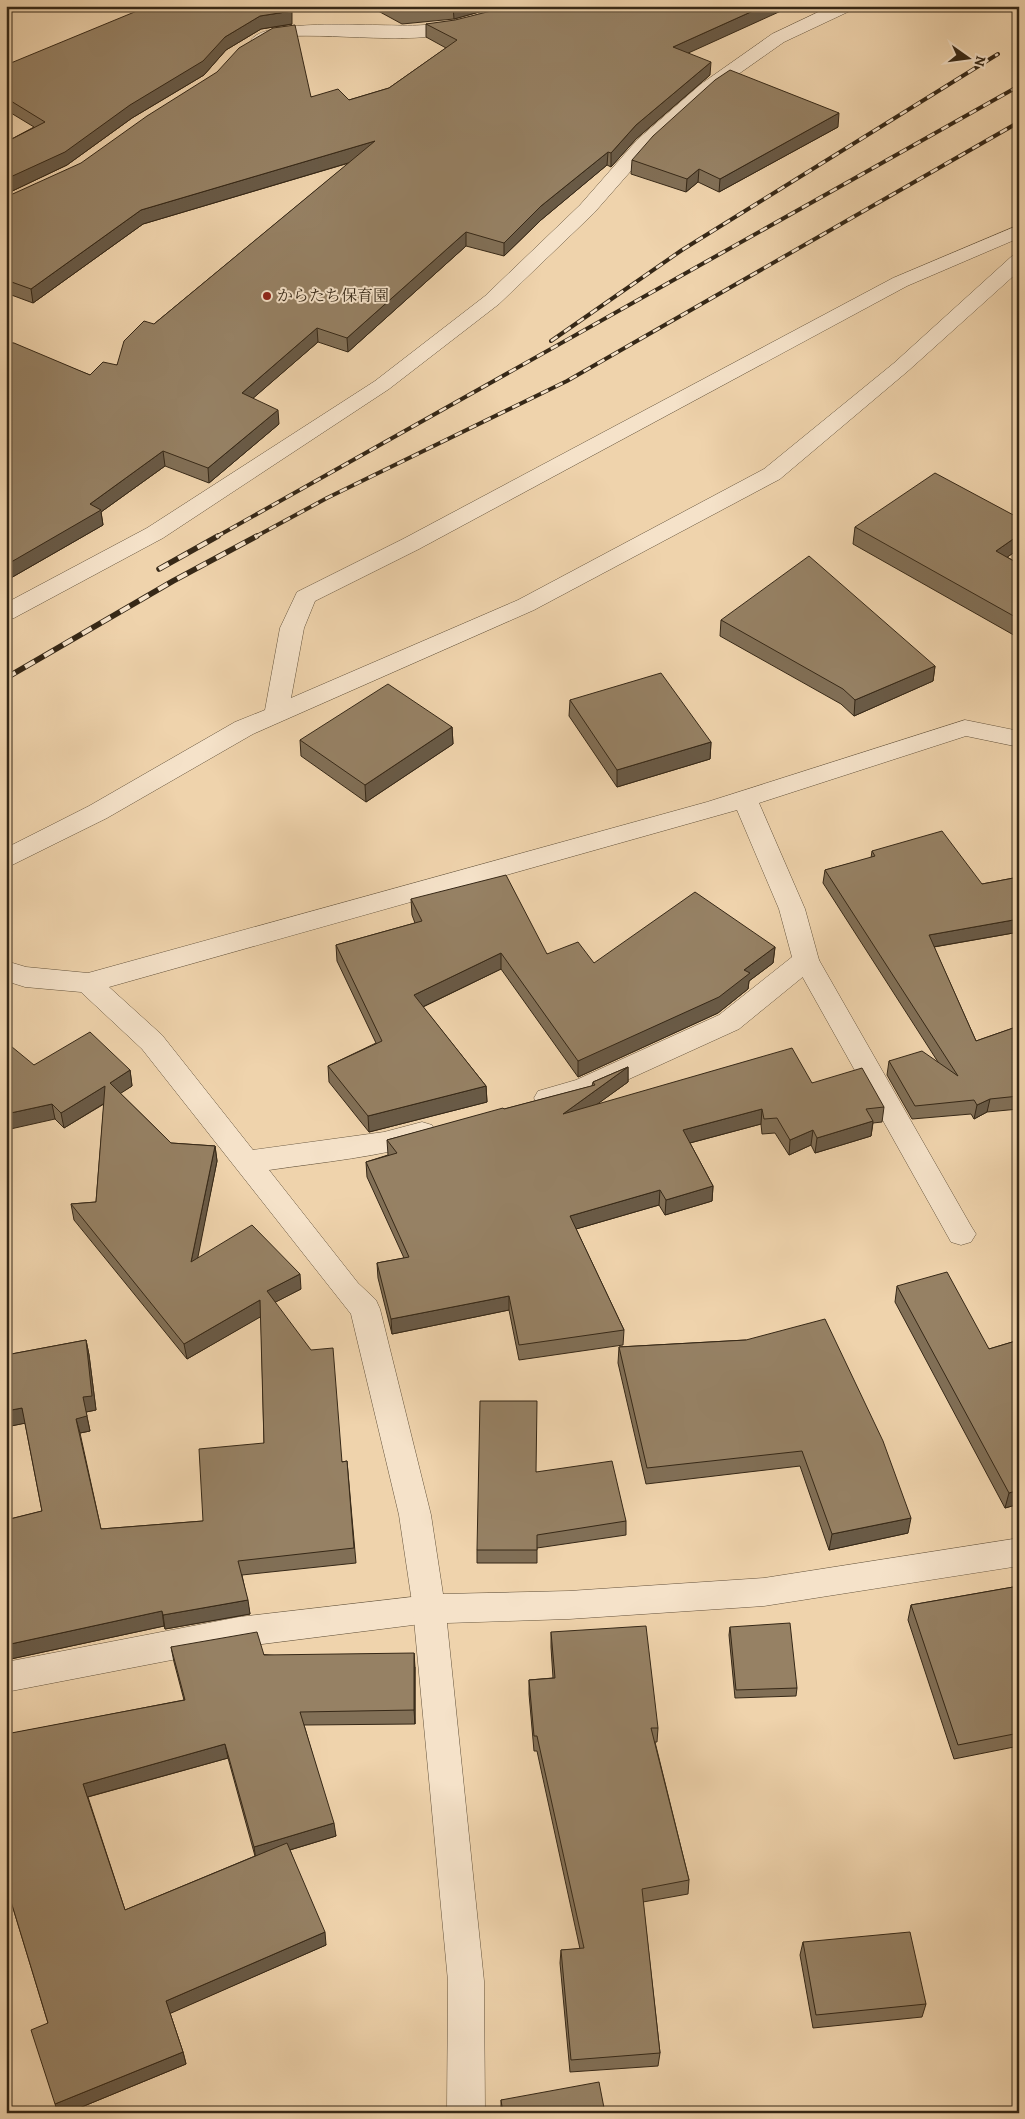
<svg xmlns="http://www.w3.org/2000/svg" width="1025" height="2119" font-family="Alegreya,'Noto Serif JP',serif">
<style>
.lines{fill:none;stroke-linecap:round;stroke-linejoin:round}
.lane-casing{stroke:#64533c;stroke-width:1}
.street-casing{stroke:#64533c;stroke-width:1}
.lane{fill:#f5e2c9;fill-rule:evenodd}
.street{fill:#f5e2c9;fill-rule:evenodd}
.rail-far1-casing{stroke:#362817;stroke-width:4}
.rail-casing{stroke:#362817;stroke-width:5.5}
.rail-far1{stroke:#f5e2c9;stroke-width:2.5;stroke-dasharray:8;stroke-linecap:butt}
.rail{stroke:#f5e2c9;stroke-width:4;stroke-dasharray:11;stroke-linecap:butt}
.wall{fill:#816f56;stroke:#362817;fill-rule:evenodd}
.shaded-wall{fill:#695a46;stroke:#362817}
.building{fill:#968164;stroke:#362817}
.poi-dot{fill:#8f2418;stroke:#f5e2c9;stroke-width:2}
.labels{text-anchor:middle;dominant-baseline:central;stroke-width:4;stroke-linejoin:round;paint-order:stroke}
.far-poi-label{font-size:16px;fill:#362817;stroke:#f5e2c9;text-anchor:start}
</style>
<rect width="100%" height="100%" fill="#efd3ac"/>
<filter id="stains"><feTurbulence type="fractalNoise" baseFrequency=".004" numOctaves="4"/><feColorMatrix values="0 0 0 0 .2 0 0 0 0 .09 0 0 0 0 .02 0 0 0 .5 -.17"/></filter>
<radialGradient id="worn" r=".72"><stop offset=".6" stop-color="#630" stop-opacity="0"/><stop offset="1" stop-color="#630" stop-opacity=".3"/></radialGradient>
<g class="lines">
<g class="lane-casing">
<g id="lane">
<polygon points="1019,225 1019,238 907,286 419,549 315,601 304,628 291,698 518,600 764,469 894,363 1012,256 1019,254 1019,271 908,371 780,479 534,610 253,734 107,818 6,868 6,848 89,806 235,722 265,710 280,628 297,592 403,539 893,278"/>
<polygon points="806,950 815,953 971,1226 976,1234 971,1242 961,1245 951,1242 793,960 797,953"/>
<polygon points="429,1595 441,1599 445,1609 441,1619 429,1623 239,1647 6,1692 6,1662 239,1617"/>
</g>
</g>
<g class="street-casing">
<g id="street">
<path d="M 497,6 L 520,6 C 516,12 510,14 504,17 C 441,50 362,34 293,36 C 280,38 266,47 254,44 L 251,40 C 267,16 391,28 424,25 C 450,23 474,18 497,6 Z"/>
<polygon points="831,6 855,6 852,10 784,42 713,92 651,148 594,213 499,304 389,389 163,538 14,618 6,620 6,603 147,528 375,381 485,296 580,205 637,140 701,84 772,34"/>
<path d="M 965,720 L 1019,731 L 1019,747 L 966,736 L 759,803 L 805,909 L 819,960 L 815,967 L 739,1029 L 594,1095 L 548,1108 L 538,1105 L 534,1098 L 538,1091 L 576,1080 L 719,1015 L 792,957 L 779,909 L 737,810 L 109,987 L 162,1035 L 253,1150 L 384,1132 L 422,1122 L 432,1125 L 436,1133 L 432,1141 C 379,1157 324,1162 269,1170 L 358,1283 L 376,1300 L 380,1309 L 431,1515 L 443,1594 L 569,1591 L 764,1578 L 1019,1538 L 1019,1566 L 764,1606 L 569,1619 L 447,1623 L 484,1981 L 485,2113 L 447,2113 L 448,1981 L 413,1609 L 399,1515 L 351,1314 L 142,1049 L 81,992 L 25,987 L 6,981 L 6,961 L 26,967 L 88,973 L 707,802 Z"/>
</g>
</g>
<use href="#lane" class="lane"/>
<use href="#street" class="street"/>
<g class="rail-far1-casing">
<g id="rail-far1">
<polyline points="551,341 682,250 998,54"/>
<polyline points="216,537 1019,86"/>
<polyline points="255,537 327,498 567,381 1019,122"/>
</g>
</g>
<g class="rail-casing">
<g id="rail">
<polyline points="159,569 218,536"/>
<polyline points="6,678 173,581 257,536"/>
</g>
</g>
<use href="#rail-far1" class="rail-far1"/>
<use href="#rail" class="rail"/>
</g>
<g class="wall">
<polygon points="369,6 495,6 490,9 454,19 402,24"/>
<polygon points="292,24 261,29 226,50 204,75 132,118 67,165 6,194 6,142 34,127 6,110 6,65"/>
<polygon points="426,24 689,53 710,75 636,139 611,167 607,165 541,220 504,256 466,246 348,352 318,342 253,398 279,424 209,483 165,466 101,512 103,525 9,579 6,578 6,342 90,375 117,365 154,324 349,163 143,224 33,303 6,293 6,197 311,97 349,100 389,88 446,48 426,37"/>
<polygon points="838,127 719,192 698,182 686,192 631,174 632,160"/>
<polygon points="1019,518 1019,549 1007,557 1019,564 1019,638 853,544 855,527"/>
<polygon points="721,620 935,666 933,681 854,716 841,704 720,636"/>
<polygon points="570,700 711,742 710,759 617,787 569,716"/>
<polygon points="452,727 453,744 366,802 301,756 300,740"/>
<polygon points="872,851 982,884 1019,877 1019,932 934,947 976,1041 1019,1026 1019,1109 987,1112 974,1119 971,1114 912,1119 887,1075 889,1061 938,1062 823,883 825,870 871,858"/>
<polygon points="411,899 547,954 594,963 775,947 773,963 749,981 748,989 718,1013 578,1077 501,969 423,1007 486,1086 487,1102 369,1132 329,1082 328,1066 376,1043 337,961 336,945 415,923 412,915"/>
<polygon points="34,1065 130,1070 132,1086 120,1093 171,1143 215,1146 217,1161 197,1258 301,1289 275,1302 342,1462 347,1461 356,1563 242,1575 250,1614 165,1629 164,1626 6,1660 6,1520 42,1511 25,1423 6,1427 6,1355 86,1340 89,1355 96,1410 86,1412 90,1431 80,1433 101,1529 203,1521 264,1443 261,1316 187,1359 74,1220 71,1204 96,1202 104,1104 64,1128 55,1119"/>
<polygon points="628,1067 628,1082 597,1104 812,1083 884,1107 882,1122 873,1123 871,1136 815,1153 811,1145 789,1155 775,1133 762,1134 761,1124 690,1143 713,1186 712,1201 665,1215 659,1205 576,1229 624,1330 623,1345 519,1360 509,1310 392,1334 378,1278 377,1263 404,1258 367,1177 366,1162 388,1155 387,1140 592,1086 593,1082"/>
<polygon points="897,1286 989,1349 1019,1340 1019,1504 1005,1508 895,1302"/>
<polygon points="746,1340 908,1533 829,1550 800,1466 646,1484 618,1363 619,1347"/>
<polygon points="536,1472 626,1521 626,1535 537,1548 537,1563 477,1563 477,1550"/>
<polygon points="1019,1586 1019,1746 954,1759 908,1620 911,1605"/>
<polygon points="730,1627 797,1688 796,1696 735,1698 729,1635"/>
<polygon points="551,1632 658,1728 657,1742 655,1742 689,1880 688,1894 643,1902 660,2053 658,2066 570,2072 560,1963 561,1950 580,1949 537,1751 534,1751 529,1694 529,1680 553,1678 551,1647"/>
<path d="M 171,1647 L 415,1667 L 415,1724 L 304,1725 L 336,1836 L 290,1850 L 326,1945 L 170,2013 L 183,2052 L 186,2064 L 67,2113 L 58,2113 L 48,2023 L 6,1885 L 9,1693 L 9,1734 L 184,1700 L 174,1662 ZM 228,1758 L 255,1856 L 125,1910 L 88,1797 Z"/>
<polygon points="803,1942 926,2004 922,2017 813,2028 800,1955"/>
<polygon points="501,2100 605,2113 501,2113"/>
</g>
<g class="shaded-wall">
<polygon points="353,6 362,6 353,9"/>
<polygon points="453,6 495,6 490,9 454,19"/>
<polygon points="764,6 792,6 673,60 673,47"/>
<polygon points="292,11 292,24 261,29 226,50 204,75 132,118 67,165 6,194 6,179 225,37 260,16"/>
<polygon points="711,62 710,75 636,139 611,167 611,153 636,125"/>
<polygon points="839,113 838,127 719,192 720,179"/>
<polygon points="375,141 375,155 143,224 33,303 31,289 141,210"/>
<polygon points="608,152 607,165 541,220 504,256 504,243 541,206"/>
<polygon points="699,169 698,182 686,192 687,179"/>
<polygon points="466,232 466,246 348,352 347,338"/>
<polygon points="317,328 318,342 243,407 242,393"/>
<polygon points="278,410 279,424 209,483 208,468"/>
<polygon points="163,451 165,466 101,512 103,525 9,579 6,565"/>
<polygon points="1019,535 1019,549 993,567 996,551"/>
<polygon points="935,666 933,681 854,716 855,700"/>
<polygon points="452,727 453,744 366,802 365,785"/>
<polygon points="711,742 710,759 617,787 617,770"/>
<polygon points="1019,919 1019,932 927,948 929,935"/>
<polygon points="775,947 773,963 749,981 748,989 718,1013 578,1077 578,1061 744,970"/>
<polygon points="501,953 501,969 414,1011 414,995"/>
<polygon points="628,1067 628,1082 563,1129 563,1114"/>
<polygon points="130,1070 132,1086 112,1099 110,1083"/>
<polygon points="105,1086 108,1101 64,1128 61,1113"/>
<polygon points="486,1086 487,1102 369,1132 368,1116"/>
<polygon points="990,1099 987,1112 974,1119 977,1105"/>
<polygon points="52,1104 55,1119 6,1130 6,1114"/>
<polygon points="762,1109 761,1124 682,1145 683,1130"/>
<polygon points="873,1121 871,1136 815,1153 817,1138"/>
<polygon points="813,1130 811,1145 789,1155 790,1140"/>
<polygon points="215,1146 217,1161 194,1277 191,1262"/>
<polygon points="713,1186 712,1201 665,1215 666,1200"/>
<polygon points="660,1190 659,1205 569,1231 570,1216"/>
<polygon points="300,1274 301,1289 268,1306 267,1291"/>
<polygon points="509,1296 509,1310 392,1334 391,1319"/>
<polygon points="260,1300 262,1316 187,1359 184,1344"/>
<polygon points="86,1340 89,1355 96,1410 86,1412 90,1431 80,1433 76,1419 83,1397"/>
<polygon points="22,1408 26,1423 6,1427 6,1411"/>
<polygon points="1019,1490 1019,1504 1005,1508 1009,1493"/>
<polygon points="911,1518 908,1533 829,1550 832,1534"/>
<polygon points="248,1600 250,1614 165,1629 163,1615"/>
<polygon points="162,1611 164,1626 6,1660 6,1645"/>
<polygon points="414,1653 415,1667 415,1724 414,1710"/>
<polygon points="6,1682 9,1693 9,1748 6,1738"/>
<polygon points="225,1744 228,1758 87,1797 83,1784"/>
<polygon points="334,1823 336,1836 256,1860 254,1847"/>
<polygon points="325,1932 326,1945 169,2014 166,2001"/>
<polygon points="183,2052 186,2064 67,2113 58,2113 55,2104"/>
</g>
<g class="building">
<polygon points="149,6 290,6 292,11 260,16 225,37 203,61 130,105 65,152 6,179 6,142 45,122 6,98 6,65"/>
<polygon points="393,6 450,6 402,11"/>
<polygon points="505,6 764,6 673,47 711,62 636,125 611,153 608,152 541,206 504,243 466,232 347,338 317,328 242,393 278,410 208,468 163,451 90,504 101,510 6,565 6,342 14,343 90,375 103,362 117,365 124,341 144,321 154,324 375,141 141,210 31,289 6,280 6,197 81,163 147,116 217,72 239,48 273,28 295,25 311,97 338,89 349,100 389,88 457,40 426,24 455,20 503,8"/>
<polygon points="730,70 839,113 720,179 699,169 687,179 632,160 653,136 715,80"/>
<polygon points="935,473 1019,518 1019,535 996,551 1019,564 1019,619 855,527"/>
<polygon points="809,556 935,666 855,700 843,689 721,620"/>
<polygon points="661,673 711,742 617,770 570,700"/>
<polygon points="388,684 452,727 365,785 300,740"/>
<polygon points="942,831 982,884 1019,877 1019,919 929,935 976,1041 1019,1026 1019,1096 990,1099 977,1105 974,1100 915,1106 889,1061 922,1051 958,1076 825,870 875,856 872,851"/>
<polygon points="506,875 547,954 578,942 594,963 695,892 775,947 744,970 750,973 719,997 578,1061 501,953 414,995 486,1086 368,1116 328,1066 382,1041 336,945 422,921 411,899"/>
<polygon points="90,1032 130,1070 110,1083 171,1143 215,1146 191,1262 252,1225 300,1274 267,1291 311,1350 333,1348 342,1462 347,1461 354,1548 238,1561 248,1600 163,1615 162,1611 6,1645 6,1520 42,1511 22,1408 6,1411 6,1355 86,1340 92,1396 83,1397 87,1416 76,1419 101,1529 203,1521 199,1449 264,1443 260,1300 184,1344 71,1204 96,1202 105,1086 61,1113 52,1104 6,1114 6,1042 34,1065"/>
<polygon points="792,1048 812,1083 862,1068 884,1107 866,1109 873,1121 817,1138 813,1130 790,1140 777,1118 764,1119 762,1109 683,1130 713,1186 666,1200 660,1190 570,1216 624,1330 519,1345 509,1296 391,1319 377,1263 409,1257 366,1162 397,1153 387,1140 503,1108 504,1109 595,1085 593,1082 628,1067 563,1114"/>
<polygon points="947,1272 989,1349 1019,1340 1019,1490 1009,1493 897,1286"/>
<polygon points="825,1319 883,1441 911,1518 832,1534 802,1451 647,1468 619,1347 746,1340"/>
<polygon points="480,1401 537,1401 536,1472 612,1461 626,1521 537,1535 537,1550 477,1550"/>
<polygon points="1019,1586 1019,1714 1017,1714 1019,1720 1019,1733 958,1745 911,1605"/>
<polygon points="790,1623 797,1688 736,1690 730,1627"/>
<polygon points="646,1626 658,1728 651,1728 689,1880 642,1889 660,2053 571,2060 561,1950 584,1948 537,1736 534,1736 529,1680 555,1678 551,1632"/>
<polygon points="257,1632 264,1655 414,1653 414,1710 300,1712 334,1823 254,1847 225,1744 83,1784 125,1910 287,1843 325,1932 166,2001 183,2052 55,2104 31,2030 48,2023 6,1885 6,1734 185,1700 171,1647"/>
<polygon points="910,1932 926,2004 816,2015 803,1942"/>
<polygon points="599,2082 605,2113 503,2113 501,2100"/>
</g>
<circle class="poi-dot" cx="267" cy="296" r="5"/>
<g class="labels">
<g class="far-poi-label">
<text x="277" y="296">からたち保育園</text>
</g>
</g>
<rect width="1025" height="2119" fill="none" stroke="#efd3ac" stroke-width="25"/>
<rect x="8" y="8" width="1010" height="2104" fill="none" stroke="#362817" stroke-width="2.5"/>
<rect x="12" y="12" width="1000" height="2094" fill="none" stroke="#362817"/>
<g transform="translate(968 58) rotate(104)" stroke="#f5e2c9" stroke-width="4" paint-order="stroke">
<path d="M0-4L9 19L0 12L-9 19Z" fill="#362817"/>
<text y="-8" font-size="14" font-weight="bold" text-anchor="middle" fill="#362817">N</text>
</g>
<rect width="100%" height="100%" filter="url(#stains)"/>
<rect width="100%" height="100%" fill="url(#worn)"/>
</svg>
